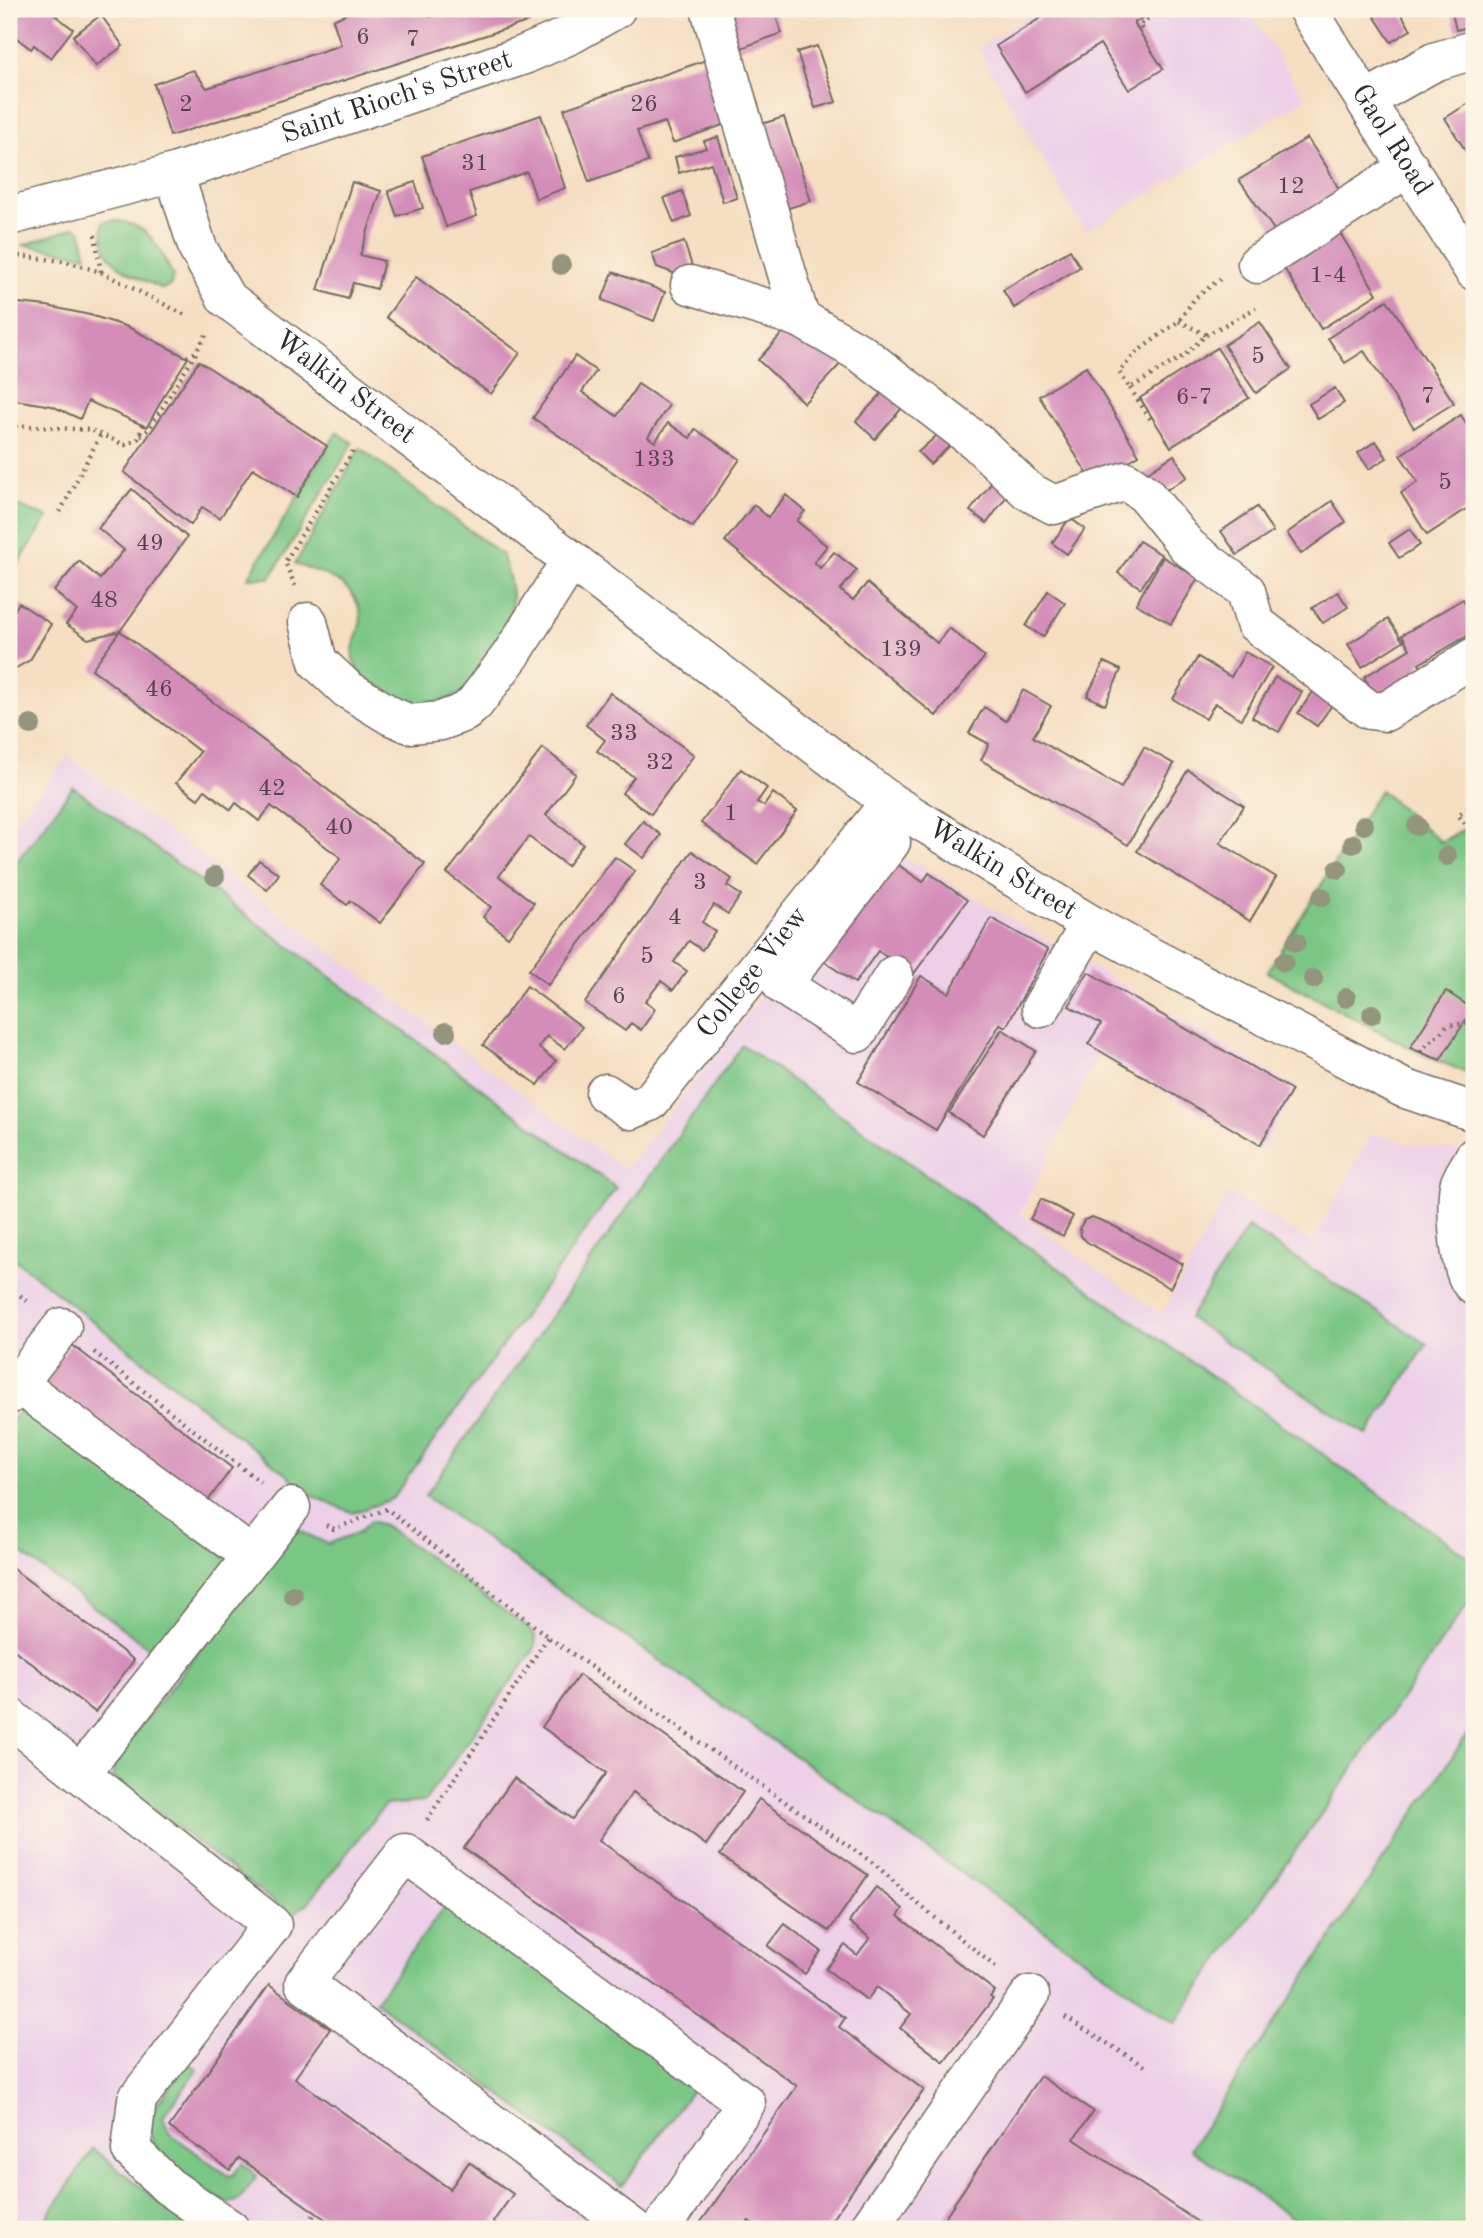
<svg xmlns="http://www.w3.org/2000/svg" width="1483" height="2238" font-family="'Old Standard TT',serif">
<style>
.built{fill:#edd0e8}
.green{fill:#7ac685;stroke:#527858;stroke-width:2}
.building{fill:#d48db9}
.lines{fill:none;stroke-linecap:round;stroke-linejoin:round}
.minor-casing{stroke:#726a60;stroke-width:41}
.path{stroke:#726a60;stroke-width:4.5;stroke-dasharray:2 5;stroke-linecap:butt}
.minor{stroke:#fff;stroke-width:38}
.tree{fill:#93957d}
.labels{text-anchor:middle;dominant-baseline:central;stroke-width:5;stroke-linejoin:round;paint-order:stroke}
.number-label{font-size:24px;fill:#55444e}
.street-label{font-size:28px;fill:#2b2b2b;stroke:#fcf5e5}
</style>
<rect width="100%" height="100%" fill="#fcf5e5"/>
<filter id="ink" filterUnits="userSpaceOnUse"><feTurbulence type="fractalNoise" baseFrequency=".0143" numOctaves="2"/><feDisplacementMap in="SourceGraphic" scale="14" xChannelSelector="R" yChannelSelector="G"/><feConvolveMatrix kernelMatrix="1 2 1 2 8 2 1 2 1" color-interpolation-filters="sRGB"/></filter>
<filter id="wash" filterUnits="userSpaceOnUse"><feTurbulence type="fractalNoise" baseFrequency=".00686" numOctaves="4" result="noise"/><feDisplacementMap in="SourceGraphic" scale="28" xChannelSelector="R" yChannelSelector="G"/><feGaussianBlur stdDeviation="1.57" result="paint"/><feColorMatrix in="noise" values="0 0 0 0 0 0 0 0 0 0 0 0 0 0 0 0 0 1.4 0 .05"/><feComposite in="paint" operator="in"/></filter>
<g filter="url(#wash)">
<rect width="100%" height="100%" fill="#f5dec1"/>
<g class="built">
<polygon points="1041,9 1248,9 1305,99 1085,232 978,48"/>
<polygon points="67,756 625,1170 881,845 926,869 1297,1088 1263,1150 1099,1054 1020,1215 1162,1315 1228,1193 1312,1242 1372,1133 1412,1145 1474,1152 1474,2229 9,2229 9,831"/>
</g>
<g class="green">
<path d="M 114,220 C 152,225 157,245 173,276 L 171,285 L 162,289 C 139,277 110,270 104,243 C 103,235 101,229 103,222 Z"/>
<polygon points="76,227 81,231 87,256 24,245"/>
<polygon points="337,432 353,443 270,578 248,578"/>
<path d="M 360,448 L 502,555 C 512,580 519,612 501,636 C 492,649 471,684 461,693 C 457,696 450,697 446,699 C 421,708 403,704 382,689 C 370,681 356,674 353,659 C 350,635 371,625 354,597 C 343,578 314,571 295,564 Z"/>
<polygon points="9,503 48,517 9,579"/>
<polygon points="73,787 616,1188 392,1499 353,1513 315,1497 9,1255 9,872"/>
<polygon points="1380,790 1441,842 1474,824 1474,1076 1420,1053 1267,972"/>
<polygon points="742,1045 1474,1561 1474,1595 1175,2023 425,1496"/>
<polygon points="1248,1227 1427,1344 1367,1435 1189,1318"/>
<polygon points="22,1407 232,1562 157,1654 9,1544 9,1425"/>
<polygon points="370,1521 384,1525 528,1628 536,1637 534,1650 424,1802 385,1805 307,1904 291,1915 113,1778 115,1759 294,1528 328,1544 359,1532"/>
<polygon points="1474,1724 1474,2229 1309,2229 1190,2149"/>
<polygon points="449,1901 696,2085 622,2186 375,2001"/>
<polygon points="188,2063 198,2069 163,2117 169,2133 229,2176 233,2175 242,2163 257,2176 239,2200 227,2204 156,2156 149,2128 153,2109"/>
<polygon points="93,2149 194,2229 39,2229"/>
</g>
<g id="blocks">
<g class="building">
<polygon points="9,9 62,9 56,16 73,29 51,58 34,45 31,49 9,32"/>
<polygon points="356,9 425,9 430,17 455,9 550,9 524,23 170,136 154,84 193,70 207,88 341,45 333,20"/>
<polygon points="721,9 773,9 782,33 736,50"/>
<polygon points="1055,9 1156,9 1134,23 1163,69 1129,90 1100,44 1025,92 996,46"/>
<polygon points="1385,9 1398,9 1411,30 1391,42 1374,16"/>
<polygon points="1451,9 1469,9 1473,26 1456,30"/>
<polygon points="101,15 123,46 96,66 73,36"/>
<polygon points="817,46 836,102 815,108 797,52"/>
<polygon points="712,58 734,121 673,143 665,122 637,131 648,162 589,182 564,109"/>
<polygon points="1474,100 1474,164 1445,118"/>
<polygon points="541,115 565,188 536,199 527,172 469,192 477,216 446,227 422,156"/>
<polygon points="784,117 811,201 779,211 752,127"/>
<polygon points="718,137 737,198 723,202 711,163 679,173 675,157 706,148 704,141"/>
<polygon points="1307,138 1325,164 1341,193 1277,234 1239,180"/>
<polygon points="352,182 381,191 360,255 384,261 377,289 353,283 348,299 318,290"/>
<polygon points="415,182 423,208 397,216 388,191"/>
<polygon points="682,191 691,216 674,223 664,198"/>
<polygon points="1334,223 1377,294 1321,329 1278,258"/>
<polygon points="684,242 694,272 689,279 657,267 652,253"/>
<polygon points="1070,250 1080,267 1014,308 1003,290"/>
<polygon points="613,272 665,292 654,321 602,300"/>
<polygon points="416,277 520,353 491,394 386,317"/>
<polygon points="1387,300 1454,403 1414,428 1364,351 1345,363 1328,338"/>
<polygon points="9,302 47,306 90,315 128,327 188,358 166,392 147,427 88,401 80,419 52,406 9,399"/>
<polygon points="1260,322 1291,369 1256,393 1224,345"/>
<polygon points="787,328 845,359 804,403 758,360"/>
<polygon points="1217,348 1249,398 1171,447 1140,398"/>
<polygon points="575,356 596,371 582,392 617,416 638,384 669,405 648,437 655,442 668,423 690,438 695,429 740,459 693,527 533,418"/>
<polygon points="199,361 327,446 297,497 253,468 220,518 202,507 191,525 124,472"/>
<polygon points="1086,367 1139,455 1093,483 1039,396"/>
<polygon points="1335,388 1344,403 1318,419 1309,404"/>
<polygon points="884,391 902,408 875,439 856,421"/>
<polygon points="1461,415 1474,437 1474,518 1468,508 1427,535 1401,493 1418,482 1400,455"/>
<polygon points="942,431 953,443 930,464 918,452"/>
<polygon points="1376,441 1387,458 1369,469 1358,453"/>
<polygon points="1174,455 1187,477 1150,500 1137,479"/>
<polygon points="993,481 1009,493 987,523 970,511"/>
<polygon points="132,489 187,537 120,631 88,639 66,624 77,611 54,591 79,561 100,579 124,550 98,528"/>
<polygon points="786,495 805,511 797,521 827,546 814,562 820,568 834,552 857,570 840,590 853,600 867,583 937,643 949,628 985,657 936,716 725,541 754,505 768,517"/>
<polygon points="1332,501 1346,522 1301,554 1287,533"/>
<polygon points="1257,507 1273,532 1237,555 1221,531"/>
<polygon points="1070,518 1085,529 1067,554 1052,543"/>
<polygon points="1410,529 1420,545 1399,558 1389,543"/>
<polygon points="1139,541 1162,555 1141,588 1118,573"/>
<polygon points="1163,557 1198,578 1171,624 1136,604"/>
<polygon points="1048,591 1065,603 1043,637 1026,626"/>
<polygon points="1338,592 1348,607 1323,623 1312,608"/>
<polygon points="1463,599 1474,618 1474,632 1419,664 1425,673 1378,701 1364,677 1410,649 1402,635"/>
<polygon points="19,603 51,624 30,660 9,672 9,619"/>
<polygon points="1388,619 1403,641 1362,667 1348,644"/>
<polygon points="120,631 425,864 380,923 351,901 347,905 320,885 341,858 271,806 259,821 236,803 231,810 205,790 198,799 176,783 200,752 92,669"/>
<polygon points="1245,652 1272,667 1241,719 1215,703 1206,719 1173,699 1198,657 1231,677"/>
<polygon points="1104,662 1121,670 1105,705 1087,696"/>
<polygon points="1275,677 1302,692 1279,732 1252,717"/>
<polygon points="1023,690 1051,706 1033,737 1121,788 1144,747 1174,764 1128,845 981,760 989,744 969,733 984,707 1006,721"/>
<polygon points="1313,692 1332,705 1317,726 1298,713"/>
<polygon points="610,693 694,755 651,814 622,793 634,777 597,751 605,740 586,725"/>
<polygon points="543,748 576,774 546,815 583,844 567,866 529,837 499,876 534,903 508,937 483,917 491,907 447,873"/>
<polygon points="741,769 767,788 757,802 764,806 773,793 797,811 757,864 701,823"/>
<polygon points="1188,770 1244,806 1220,843 1276,877 1250,921 1137,851"/>
<polygon points="643,821 661,835 644,858 625,844"/>
<polygon points="692,851 732,879 727,886 741,895 728,914 714,905 702,922 715,931 702,950 689,941 674,962 687,971 673,990 661,981 645,1002 655,1009 641,1030 631,1023 625,1031 585,1003"/>
<polygon points="615,857 635,871 548,985 529,970"/>
<polygon points="887,857 923,882 929,873 967,900 913,975 878,951 855,983 818,957"/>
<polygon points="259,860 279,874 267,890 248,875"/>
<polygon points="991,918 1048,950 1006,1027 1000,1024 936,1130 858,1082 921,976 949,993"/>
<polygon points="1088,972 1292,1090 1260,1145 1088,1044 1101,1024 1069,1006"/>
<polygon points="527,986 582,1027 565,1049 547,1036 542,1042 539,1048 556,1061 538,1085 483,1045"/>
<polygon points="1446,991 1473,1009 1440,1060 1410,1048"/>
<polygon points="1002,1029 1036,1051 983,1135 949,1113"/>
<polygon points="1041,1199 1073,1216 1063,1236 1030,1219"/>
<polygon points="1092,1217 1110,1224 1183,1264 1170,1288 1087,1242 1081,1236 1080,1228 1084,1220"/>
<polygon points="71,1344 232,1468 198,1514 36,1390"/>
<polygon points="9,1566 134,1660 95,1712 9,1646"/>
<polygon points="579,1675 743,1792 706,1845 633,1792 599,1840 845,2018 839,2027 924,2090 825,2229 760,2229 749,2221 743,2229 696,2229 797,2086 464,1848 514,1778 572,1819 606,1773 542,1727"/>
<polygon points="759,1799 868,1875 829,1931 720,1855"/>
<polygon points="876,1887 903,1909 898,1916 995,1991 990,1997 993,1999 944,2062 900,2028 911,2014 877,1987 867,2000 826,1969 845,1945 857,1955 870,1938 849,1922"/>
<polygon points="785,1924 821,1951 805,1974 768,1946"/>
<polygon points="269,1985 330,2029 295,2078 450,2189 469,2162 513,2194 493,2222 504,2229 339,2229 239,2158 230,2170 169,2127"/>
<polygon points="1040,2076 1093,2111 1074,2139 1208,2229 937,2229"/>
</g>
</g>
</g>
<g filter="url(#ink)">
<use href="#blocks" fill-opacity="0" stroke="#726a60" stroke-width="2"/>
<g class="lines">
<g class="minor-casing">
<g id="minor">
<polyline points="710,9 800,318 862,354 977,442 1028,491 1054,505 1126,481 1145,494 1188,547 1246,591 1255,623 1369,710 1385,712 1474,657"/>
<path id="s1" d="M 1307,9 L 1474,271"/>
<polyline points="1366,100 1434,62 1470,51"/>
<path id="s2" d="M 174,173 L 198,249 L 226,298 L 890,802 L 1090,924 L 1147,955 L 1403,1088 L 1474,1112"/>
<path id="s3" d="M 9,216 L 174,173 L 524,55 L 572,34 L 616,9"/>
<polyline points="1257,264 1409,167"/>
<polyline points="690,285 800,318"/>
<polyline points="308,622 318,662 347,689 391,716 410,724 441,721 465,712 475,703 511,655 571,560"/>
<polyline points="891,842 782,985 857,1033 894,975"/>
<polyline points="1041,1008 1090,924"/>
<path id="s4" d="M 605,1093 L 631,1110 L 650,1102 L 890,802"/>
<path d="M 1474,1157 C 1470,1166 1461,1177 1459,1186 C 1455,1205 1458,1276 1474,1286"/>
<polyline points="18,1384 252,1556"/>
<polyline points="9,1395 62,1327"/>
<polyline points="9,1717 272,1925 137,2099 131,2150 168,2186 230,2229"/>
<polyline points="81,1773 291,1507"/>
<polyline points="634,2229 304,1983 405,1853 746,2103 661,2229"/>
<polyline points="868,2229 1030,1995"/>
</g>
</g>
<g class="path">
<polyline points="1142,29 1139,25 1150,17"/>
<polyline points="95,235 101,272"/>
<polyline points="19,256 63,261 101,272 187,316"/>
<polyline points="1179,321 1206,335 1185,355 1130,388 1119,372 1137,352 1179,321 1195,298 1220,279"/>
<polyline points="1206,335 1256,308"/>
<polyline points="187,357 196,352 206,335"/>
<polyline points="1130,388 1151,420"/>
<polyline points="9,425 91,430 125,445 138,439 143,425"/>
<polyline points="141,436 149,429 196,353"/>
<polyline points="60,512 101,434"/>
<polyline points="295,586 285,562 355,448"/>
<polyline points="1474,805 1458,815 1474,834"/>
<path d="M 1421,1052 C 1429,1040 1439,1036 1447,1025 L 1474,1023"/>
<polyline points="9,1287 31,1304"/>
<polyline points="94,1352 260,1482"/>
<polyline points="326,1525 334,1529 387,1509 548,1637 876,1865 911,1898 998,1969"/>
<polyline points="427,1820 548,1637"/>
<polyline points="1065,2017 1147,2068"/>
<polyline points="305,2229 315,2213"/>
</g>
<use href="#minor" class="minor"/>
</g>
<g class="tree">
<circle cx="561" cy="265" r="10"/>
<circle cx="31" cy="725" r="10"/>
<circle cx="1364" cy="825" r="10"/>
<circle cx="1417" cy="826" r="10"/>
<circle cx="1353" cy="844" r="10"/>
<circle cx="1447" cy="856" r="10"/>
<circle cx="1338" cy="869" r="10"/>
<circle cx="215" cy="876" r="10"/>
<circle cx="1322" cy="897" r="10"/>
<circle cx="1296" cy="942" r="10"/>
<circle cx="1284" cy="962" r="10"/>
<circle cx="1313" cy="979" r="10"/>
<circle cx="1346" cy="998" r="10"/>
<circle cx="1372" cy="1014" r="10"/>
<circle cx="446" cy="1032" r="10"/>
<circle cx="293" cy="1595" r="10"/>
</g>
</g>
<g class="labels">
<g class="number-label">
<text x="363" y="38">6</text>
<text x="413" y="40">7</text>
<text x="186" y="105">2</text>
<text x="644" y="105">26</text>
<text x="475" y="164">31</text>
<text x="1291" y="187">12</text>
<text x="1328" y="276">1-4</text>
<text x="1258" y="357">5</text>
<text x="1428" y="397">7</text>
<text x="1194" y="398">6-7</text>
<text x="654" y="460">133</text>
<text x="1445" y="483">5</text>
<text x="150" y="544">49</text>
<text x="104" y="601">48</text>
<text x="901" y="650">139</text>
<text x="159" y="690">46</text>
<text x="624" y="734">33</text>
<text x="660" y="763">32</text>
<text x="272" y="789">42</text>
<text x="731" y="814">1</text>
<text x="339" y="828">40</text>
<text x="700" y="883">3</text>
<text x="675" y="918">4</text>
<text x="647" y="957">5</text>
<text x="619" y="997">6</text>
</g>
<g class="street-label">
<text stroke="none"><textPath href="#s3" startOffset="406">Saint Rioch's Street</textPath></text>
<text stroke="none"><textPath href="#s1" startOffset="156">Gaol Road</textPath></text>
<text stroke="none"><textPath href="#s2" startOffset="285">Walkin Street</textPath></text>
<text stroke="none"><textPath href="#s2" startOffset="1101">Walkin Street</textPath></text>
<text stroke="none"><textPath href="#s4" startOffset="217">College View</textPath></text>
</g>
</g>
<rect width="1483" height="2238" fill="none" stroke="#fcf5e5" stroke-width="35"/>
</svg>
